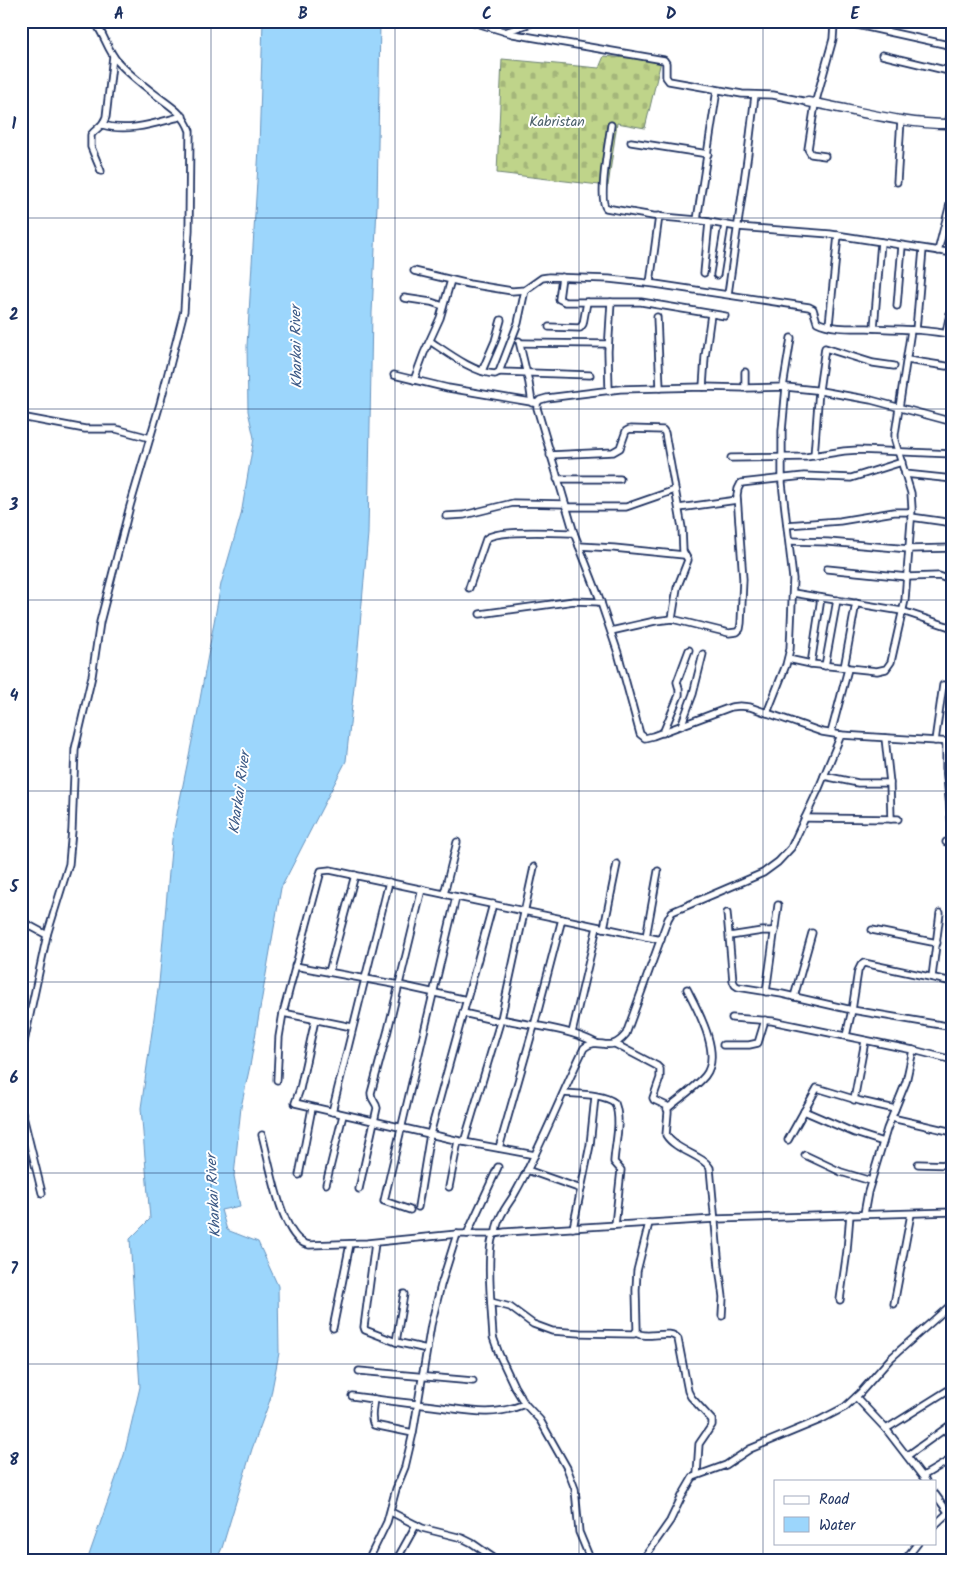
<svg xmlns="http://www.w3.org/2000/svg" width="974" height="1582" font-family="Kalam,sans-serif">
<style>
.cemetery{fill:url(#cemetery-stones);stroke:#6d8274}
.water{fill:#9cd6fc;stroke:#6893bd}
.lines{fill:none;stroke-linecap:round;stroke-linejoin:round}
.minor-casing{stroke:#1b2f5e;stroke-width:9}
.tertiary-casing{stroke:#1b2f5e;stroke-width:11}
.minor{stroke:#fff;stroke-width:5.5}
.tertiary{stroke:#fff;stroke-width:8}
.grid{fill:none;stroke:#1b2f5e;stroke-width:1;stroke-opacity:0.55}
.labels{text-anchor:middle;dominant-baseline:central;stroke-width:4;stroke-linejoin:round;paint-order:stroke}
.park-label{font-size:14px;fill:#4c616b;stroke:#fff}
.water-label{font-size:15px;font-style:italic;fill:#3b5986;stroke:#fff}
.neatline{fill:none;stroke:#1b2f5e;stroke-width:2}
.grid-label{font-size:16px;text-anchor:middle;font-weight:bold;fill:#1b2f5e}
</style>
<defs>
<pattern id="cemetery-stones" width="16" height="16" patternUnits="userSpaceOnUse" patternTransform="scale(1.25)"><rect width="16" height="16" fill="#bfd48a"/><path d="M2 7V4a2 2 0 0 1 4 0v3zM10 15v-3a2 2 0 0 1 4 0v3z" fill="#a4b67a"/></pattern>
</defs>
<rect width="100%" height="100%" fill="#fff"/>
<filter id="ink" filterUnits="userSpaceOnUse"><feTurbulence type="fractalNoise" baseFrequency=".02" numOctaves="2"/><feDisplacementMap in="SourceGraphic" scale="10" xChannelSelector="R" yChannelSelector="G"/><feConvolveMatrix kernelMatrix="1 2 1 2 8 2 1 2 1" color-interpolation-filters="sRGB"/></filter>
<g filter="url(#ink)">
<polygon class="cemetery" points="604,56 661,61 645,128 617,123 608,186 497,173 502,59 599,68"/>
<polygon class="water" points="263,21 380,21 377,206 372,313 368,534 357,659 346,761 281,888 250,1066 241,1107 234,1176 240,1206 221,1210 227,1230 258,1242 278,1286 279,1353 270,1400 252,1449 222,1548 216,1561 87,1561 124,1455 140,1387 130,1239 150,1219 141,1108 159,983 172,839 196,721 221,584 241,515 254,438 248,411 247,346 259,148"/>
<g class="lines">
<g class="minor-casing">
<g id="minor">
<polyline points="470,21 513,34 664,60 666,63 666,77 669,81 742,94 773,95 808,102"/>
<polyline points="832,22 853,24 953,46"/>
<polyline points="505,32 537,21"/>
<polyline points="882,55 953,72"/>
<polyline points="948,124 953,105"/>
<path d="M 103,125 C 129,133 158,122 183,116"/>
<path d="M 611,125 C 609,140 598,199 606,208 L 653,216 L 697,220 L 738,227 L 830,234 L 953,253"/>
<polyline points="631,142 708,154"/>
<polyline points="825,156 811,154 808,149 815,104 833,39 834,24 829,21"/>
<path d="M 101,171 L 91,147 L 91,135 C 97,127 102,128 106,117 L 113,56"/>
<polyline points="897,182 901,120"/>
<polyline points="697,220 717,90"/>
<polyline points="938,251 953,192"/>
<path d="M 414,271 L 469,284 L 512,291 L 525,290 L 542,278 L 549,277 L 609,279 L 655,284 L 809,307 L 813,309 L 817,322 C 831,329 851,328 867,328 C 895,329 925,329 953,335"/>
<polyline points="704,273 709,222"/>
<polyline points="717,275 725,225"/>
<polyline points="562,277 559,299 565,302 641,302 725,316"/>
<polyline points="650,283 659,216"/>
<polyline points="728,294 748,153 755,95"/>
<polyline points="404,298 431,302 443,306"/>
<polyline points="897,306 902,246"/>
<polyline points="657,317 660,388"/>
<polyline points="829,325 838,235"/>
<polyline points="549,327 580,328 583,324 587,302"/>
<polyline points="874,328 881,242"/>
<polyline points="916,330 923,249"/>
<polyline points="946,333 953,299"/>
<path d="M 430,341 C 448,353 474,373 495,374 L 499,372 L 518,323 L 525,290"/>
<polyline points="519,341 529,383 532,403"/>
<polyline points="520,343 608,344"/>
<polyline points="907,360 946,366"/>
<polyline points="482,371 495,341 501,320"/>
<polyline points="499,372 590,375"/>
<polyline points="394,375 448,388 537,403"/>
<polyline points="414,380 424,353 440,318 451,280"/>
<polyline points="703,387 705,357 711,314"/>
<polyline points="783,387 791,338"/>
<polyline points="745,388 745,372"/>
<polyline points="609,391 608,351 611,302"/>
<polyline points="21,417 85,429 116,429 150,438"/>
<polyline points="550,455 613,452 620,448 626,431 630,429 663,430 665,433 682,528 683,551 688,560 677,588 672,619"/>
<polyline points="814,456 819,390 825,348 873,363 894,366"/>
<polyline points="731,458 806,457 844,451 858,450 953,454"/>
<polyline points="905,474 953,479"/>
<polyline points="557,479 620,479"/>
<polyline points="566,507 626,507 675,490"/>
<polyline points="679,508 737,500"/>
<polyline points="446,516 464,515 513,503 565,504"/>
<polyline points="911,517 953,523"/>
<polyline points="787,525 840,521 894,512 911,512"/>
<polyline points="790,541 828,542 909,549 953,548"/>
<polyline points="579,546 614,548 684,555"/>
<polyline points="827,569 907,577 939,576 953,581"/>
<path d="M 469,588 L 486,539 C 496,529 557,533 574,533"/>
<polyline points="793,593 902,611 953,628"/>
<polyline points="480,614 574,601 601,602"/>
<polyline points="611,631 655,621 672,619 729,633 737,632 740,629 741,623 743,579 737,495 738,489 741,483 804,476 851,478 902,462"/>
<polyline points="788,659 811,664 877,671 886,669 891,662 905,600 912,508 911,493 895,441 895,434 911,330"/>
<polyline points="811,664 821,598"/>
<polyline points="825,666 837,600"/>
<polyline points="844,668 856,603"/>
<polyline points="767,713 786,665 790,649 793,579 782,483 782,431 786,387"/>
<polyline points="681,726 693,694 703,654"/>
<polyline points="663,733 679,695 679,689 677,682 689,650"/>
<polyline points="831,733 848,669"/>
<polyline points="841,735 822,732 750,707 740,706 731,707 653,736 645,738 640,734 618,653 599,597 574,533 537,408 537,403 540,400 547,398 620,389 703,387 745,388 786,387 815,390 871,400 953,422"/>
<polyline points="885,738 890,783 891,819"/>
<polyline points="935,741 943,685"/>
<polyline points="946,742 946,768 952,827"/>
<polyline points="824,776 858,783 890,783"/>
<polyline points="805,818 898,819"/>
<polyline points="946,842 953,844"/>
<polyline points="444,894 457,842"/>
<polyline points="727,913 733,981 735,985 738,987 782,994 852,1010 953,1027"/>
<polyline points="21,921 47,935"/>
<polyline points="604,928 617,864"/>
<polyline points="872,930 937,943"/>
<polyline points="730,936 762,931 775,931"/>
<polyline points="646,937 658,871"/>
<polyline points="295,966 399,985 467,1000"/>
<polyline points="329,972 355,875"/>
<polyline points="932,977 940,913"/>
<polyline points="766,992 778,905"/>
<polyline points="794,997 812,933"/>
<polyline points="283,1013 352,1027"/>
<path d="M 463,1013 L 498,1021 L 501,1019 C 532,1026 568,1028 596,1043"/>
<polyline points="732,1018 772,1021 913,1050 953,1060"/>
<polyline points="315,1020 300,1089 295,1103 464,1142 535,1155"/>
<polyline points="572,1033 597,927"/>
<polyline points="846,1036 852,1010 858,971 861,965 864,963 953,982"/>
<path d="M 615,1044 L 657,1066 L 660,1069 L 660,1078 L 653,1098 L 654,1100 L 667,1106 L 668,1112 L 666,1135 C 676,1151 703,1155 710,1168 L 719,1267 L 723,1297 L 722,1316"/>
<polyline points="723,1045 749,1045 758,1043 765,1020"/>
<path d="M 21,1056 L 47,935 L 69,864 L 72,830 L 75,749 L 92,676 L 100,622 L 130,506 L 160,404 L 184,311 L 189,230 L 190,131 C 184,113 170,106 156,95 C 143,85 129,74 118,62 C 107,50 104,33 94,21"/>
<polyline points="277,1080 279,1037 283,1013 321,871 330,870 661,940"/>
<path d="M 564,1093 C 578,1094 605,1094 615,1103 C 622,1122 615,1143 614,1162 L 621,1170 L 615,1225"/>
<polyline points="854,1100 865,1041"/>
<polyline points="21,1108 42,1193"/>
<path d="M 667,1109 C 680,1098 695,1088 705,1076 C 723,1054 697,1009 687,989"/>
<polyline points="804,1111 855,1133 883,1142"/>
<polyline points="332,1112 389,882"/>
<polyline points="892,1118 953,1132"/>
<path d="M 262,1135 C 269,1160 280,1229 302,1242 C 304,1244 307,1244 309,1245 L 367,1243 L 457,1234 L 494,1234 L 505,1232 L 715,1219 L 953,1212"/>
<polyline points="788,1140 817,1088 860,1101 895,1109"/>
<polyline points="464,1142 501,1019 534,867"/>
<polyline points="499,1148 534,1026 562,919"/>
<polyline points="805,1155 841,1172 871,1181"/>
<polyline points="918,1164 953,1165"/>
<polyline points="527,1170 581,1189"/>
<polyline points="299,1175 312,1108"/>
<polyline points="326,1184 343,1115"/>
<polyline points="449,1187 458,1141"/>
<path d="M 359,1189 L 377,1108 C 376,1102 371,1100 371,1093 L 388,1030 L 422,889"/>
<polyline points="418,1207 430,1134 493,904"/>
<polyline points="410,1210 384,1201 456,897"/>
<polyline points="864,1214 868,1192 887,1129 906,1082 913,1050"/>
<polyline points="573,1228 590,1145 595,1097"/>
<path d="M 496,1233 C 496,1220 507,1206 514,1195 C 541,1148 560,1097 584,1048 C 600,1035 608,1056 626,1034 L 668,919 L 672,912 L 763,873 L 778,862 L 791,848 L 819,788 L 841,735 L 953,742"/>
<polyline points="467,1234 498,1167"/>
<path d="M 494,1234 C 485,1248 492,1317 493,1337 L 499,1354 L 514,1386 L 525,1404 L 540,1420 L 567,1468 L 575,1489 L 579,1532 L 591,1561"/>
<polyline points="375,1243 364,1327 365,1330 396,1342 427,1349"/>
<polyline points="840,1300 847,1251 850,1214"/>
<polyline points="491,1302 510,1307 533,1324 552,1331 580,1333 634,1334 637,1330 636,1290 637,1271 649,1223"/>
<polyline points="894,1304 911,1214"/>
<polyline points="333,1328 350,1244"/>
<path d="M 636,1333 C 648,1340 671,1328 678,1339 L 688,1391 L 691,1397 L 712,1420 L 712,1425 L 699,1444 L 697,1474"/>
<polyline points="396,1342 404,1294"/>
<polyline points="359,1371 473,1381"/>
<path d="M 352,1396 C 379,1400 406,1403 433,1406 C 467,1410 491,1418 525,1404"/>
<polyline points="856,1397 886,1429 926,1481"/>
<path d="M 374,1399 C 373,1407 370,1418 374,1425 L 413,1433"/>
<polyline points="886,1429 953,1387"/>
<polyline points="907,1456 953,1423"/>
<polyline points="923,1476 953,1458"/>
<polyline points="935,1494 948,1512"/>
<polyline points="391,1512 422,1528 462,1538 472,1543 498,1561"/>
<polyline points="935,1525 953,1508"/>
<polyline points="368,1561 387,1522 396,1489 405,1467 413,1433 431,1325 441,1285 457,1234"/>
<polyline points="396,1561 416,1525"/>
<polyline points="642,1561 670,1521 682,1496 693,1477 726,1465 750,1449 820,1420 845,1407 860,1393 891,1358 953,1303"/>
<polyline points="904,1561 918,1543"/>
</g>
</g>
<g class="tertiary-casing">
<path id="tertiary" d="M 808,102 C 856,110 904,125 953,124"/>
</g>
<use href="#minor" class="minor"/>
<use href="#tertiary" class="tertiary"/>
</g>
</g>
<path class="grid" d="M 211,21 L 211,1561M 395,21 L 395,1561M 579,21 L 579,1561M 763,21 L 763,1561M 21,218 L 953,218M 21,409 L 953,409M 21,600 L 953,600M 21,791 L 953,791M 21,982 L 953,982M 21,1173 L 953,1173M 21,1364 L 953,1364"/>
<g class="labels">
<g class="park-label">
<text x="557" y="122">Kabristan</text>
</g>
<g class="water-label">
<text transform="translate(297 347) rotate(-91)">Kharkai River</text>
<text transform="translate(240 793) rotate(-82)">Kharkai River</text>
<text transform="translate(214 1196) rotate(-93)">Kharkai River</text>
</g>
</g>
<rect width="974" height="1582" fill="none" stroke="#fff" stroke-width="55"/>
<rect x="774" y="1480" width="162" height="65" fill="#ffffff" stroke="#a4acbf"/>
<rect x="784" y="1496" width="25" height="8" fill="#ffffff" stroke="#a4acbf"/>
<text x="819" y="1504" font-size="15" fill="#1b2f5e">Road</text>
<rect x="784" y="1517" width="25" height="15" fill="#9cd6fc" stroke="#a4acbf"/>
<text x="819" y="1530" font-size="15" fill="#1b2f5e">Water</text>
<rect x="28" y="28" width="918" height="1526" class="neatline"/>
<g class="grid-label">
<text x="119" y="19">A</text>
<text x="303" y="19">B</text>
<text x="487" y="19">C</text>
<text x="671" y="19">D</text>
<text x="855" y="19">E</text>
<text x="14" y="129">1</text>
<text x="14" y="320">2</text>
<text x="14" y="510">3</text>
<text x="14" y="701">4</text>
<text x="14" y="892">5</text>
<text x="14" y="1083">6</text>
<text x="14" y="1274">7</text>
<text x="14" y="1465">8</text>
</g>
</svg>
